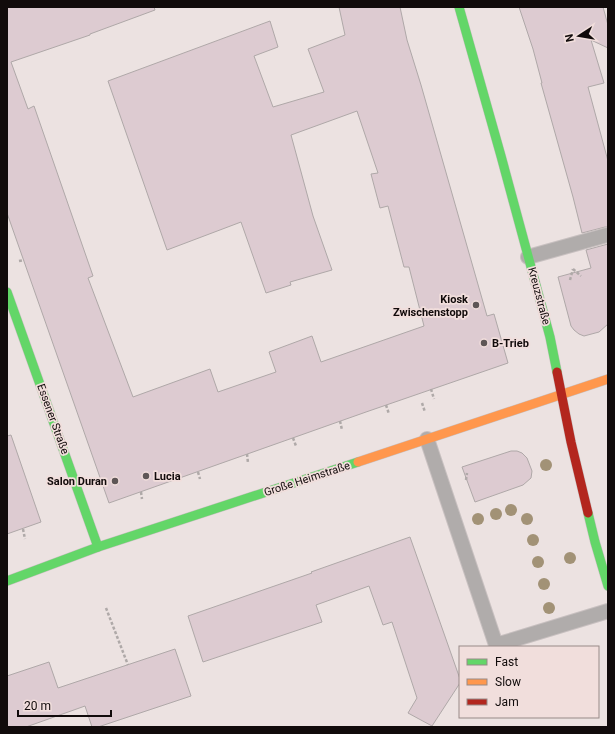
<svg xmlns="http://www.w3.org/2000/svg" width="615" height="734" font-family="Roboto,sans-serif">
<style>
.building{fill:#ddcbd1;stroke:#afa8a8}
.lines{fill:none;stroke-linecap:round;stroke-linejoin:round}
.lane-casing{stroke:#c8c0c0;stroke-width:16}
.fast-casing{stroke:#c8c0c0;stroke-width:10}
.slow-casing{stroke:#c8c0c0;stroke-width:10}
.jam-casing{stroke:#c8c0c0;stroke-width:10}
.path{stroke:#afa9a8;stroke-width:2.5;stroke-dasharray:3 2;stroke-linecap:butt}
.lane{stroke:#b0acab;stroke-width:14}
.fast{stroke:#63d668;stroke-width:9}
.slow{stroke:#ff974d;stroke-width:9}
.jam{stroke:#b3261e;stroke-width:9}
.tree{fill:#a29276}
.poi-dot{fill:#5e5656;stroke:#f1dedc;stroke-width:1.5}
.labels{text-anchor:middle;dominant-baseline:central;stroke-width:3.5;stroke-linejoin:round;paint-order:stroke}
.street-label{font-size:11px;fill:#110b0b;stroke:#f1dedc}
.poi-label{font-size:11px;font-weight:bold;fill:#110b0b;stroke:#f1dedc;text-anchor:end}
</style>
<rect width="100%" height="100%" fill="#ece2e1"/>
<g class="building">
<polygon points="7,7 154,7 155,10 90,34 90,35 11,62 28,109 34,106 93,276 88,278 133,397 210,369 218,392 276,372 269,352 312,336 321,362 424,326 409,267 404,267 388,206 380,208 371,174 378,173 357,111 291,135 313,216 332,270 290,282 291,285 266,293 241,222 167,250 108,81 270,21 278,47 254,56 273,107 324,92 308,49 345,35 339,7 400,7 407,40 421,85 487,316 494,314 508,363 366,412 109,503 7,213"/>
<polygon points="519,7 603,7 608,25 608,48 591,40 604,83 588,87 608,161 608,227 605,227 582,233 573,197 541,83 542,83 533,49"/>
<polygon points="608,244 608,324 599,332 584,336 579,334 574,330 571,326 558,277 591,268 586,250"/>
<polygon points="11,435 41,522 7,534 7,436"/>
<polygon points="511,451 517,451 522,453 527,458 532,471 531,478 523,485 475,502 462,467"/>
<polygon points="410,537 460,679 460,683 432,726 408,713 417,698 392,622 383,625 369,586 316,605 322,622 203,662 188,616 312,573 311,572"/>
<polygon points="175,649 191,696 98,727 92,727 85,706 26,727 7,727 7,676 49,662 58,688"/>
</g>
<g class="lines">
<g class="lane-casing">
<g id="lane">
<polyline points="528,257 607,235"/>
<polyline points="427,439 496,645 608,611"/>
</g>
</g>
<g class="fast-casing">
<g id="fast">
<polyline points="459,7 501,156 550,337 557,372"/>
<polyline points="7,292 98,547"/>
<polyline points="588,513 595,542 608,586"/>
<polyline points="7,581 98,547 358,462"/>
</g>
</g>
<g class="slow-casing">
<polyline id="slow" points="358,462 608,379"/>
</g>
<g class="jam-casing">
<polyline id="jam" points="557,372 571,442 588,513"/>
</g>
<g class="path">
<polyline points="19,261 24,260"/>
<polyline points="573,269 581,276"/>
<polyline points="570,280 573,269"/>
<polyline points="431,389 434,399"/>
<polyline points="422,403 425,412"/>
<polyline points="386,405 389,414"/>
<polyline points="340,421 342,430"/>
<polyline points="293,438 296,446"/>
<polyline points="247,454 248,463"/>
<polyline points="198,472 200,479"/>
<polyline points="466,480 467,473"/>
<polyline points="141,492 142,499"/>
<polyline points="23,529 25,539"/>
<polyline points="106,608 128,665"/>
</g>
<use href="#lane" class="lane"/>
<use href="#fast" class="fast"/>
<use href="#slow" class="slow"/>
<use href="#jam" class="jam"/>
</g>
<g class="tree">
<circle cx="546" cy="465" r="6"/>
<circle cx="511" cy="510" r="6"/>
<circle cx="496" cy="514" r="6"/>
<circle cx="478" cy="519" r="6"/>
<circle cx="527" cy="519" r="6"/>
<circle cx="533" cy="540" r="6"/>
<circle cx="570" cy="558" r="6"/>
<circle cx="538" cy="562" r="6"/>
<circle cx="544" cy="584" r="6"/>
<circle cx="549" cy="608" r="6"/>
</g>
<g class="poi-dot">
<circle cx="476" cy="305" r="4"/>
<circle cx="484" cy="343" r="4"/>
<circle cx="146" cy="476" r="4"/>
<circle cx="115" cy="481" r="4"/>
</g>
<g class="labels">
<g class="street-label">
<text transform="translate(539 296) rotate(75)">Kreuzstraße</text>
<text transform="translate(53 419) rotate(70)">Essener Straße</text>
<text transform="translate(307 479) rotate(-18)">Große Heimstraße</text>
</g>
<g class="poi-label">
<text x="468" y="299">Kiosk<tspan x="468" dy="13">Zwischenstopp</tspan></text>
<text x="492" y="343" text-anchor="start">B-Trieb</text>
<text x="154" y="476" text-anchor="start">Lucia</text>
<text x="107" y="481">Salon Duran</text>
</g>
</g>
<rect width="615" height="734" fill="none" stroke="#110b0b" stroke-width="16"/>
<rect x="459" y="646" width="140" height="72" fill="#f1dedc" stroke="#978a88"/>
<rect x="467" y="659" width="20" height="6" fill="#63d668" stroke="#978a88"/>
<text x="495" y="666" font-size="12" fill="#110b0b">Fast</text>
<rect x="467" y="679" width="20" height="6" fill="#ff974d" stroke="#978a88"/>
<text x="495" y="686" font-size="12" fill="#110b0b">Slow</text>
<rect x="467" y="699" width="20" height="6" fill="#b3261e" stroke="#978a88"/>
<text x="495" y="706" font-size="12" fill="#110b0b">Jam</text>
<g transform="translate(579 36) rotate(258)" stroke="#f1dedc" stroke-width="3" paint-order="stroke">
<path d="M0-3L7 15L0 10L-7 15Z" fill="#110b0b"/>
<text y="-6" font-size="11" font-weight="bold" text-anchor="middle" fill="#110b0b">N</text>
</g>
<path d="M18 710v6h93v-6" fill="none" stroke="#110b0b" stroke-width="2"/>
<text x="24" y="710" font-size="12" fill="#110b0b" stroke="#f1dedc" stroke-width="3" paint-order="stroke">20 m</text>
</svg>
